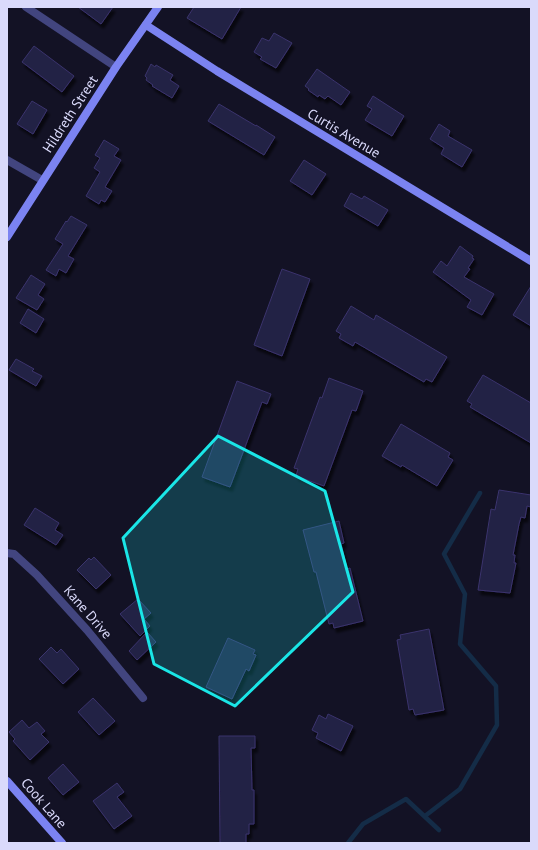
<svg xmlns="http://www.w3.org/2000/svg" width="538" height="850" font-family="'PT Sans',sans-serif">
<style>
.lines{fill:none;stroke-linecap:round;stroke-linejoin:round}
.stream{stroke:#142c47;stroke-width:4.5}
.building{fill:#242044;stroke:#3a346d;filter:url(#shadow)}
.street{stroke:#42457f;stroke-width:8}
.secondary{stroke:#7b83f1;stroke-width:8}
.marked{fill:#1ae6e7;fill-opacity:0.2;stroke:#1ae6e7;stroke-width:3;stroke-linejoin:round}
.labels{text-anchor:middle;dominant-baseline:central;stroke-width:3;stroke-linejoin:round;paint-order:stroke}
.street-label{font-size:14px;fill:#dadafb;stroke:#131225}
</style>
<defs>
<filter id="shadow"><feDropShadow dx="2.5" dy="4.5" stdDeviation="1" flood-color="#0009"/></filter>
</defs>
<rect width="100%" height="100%" fill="#131225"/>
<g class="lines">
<g class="stream">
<polyline points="425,816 460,789 497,725 496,686 460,644 465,594 444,554 480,493"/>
<polyline points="348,843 363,824 406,799 439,830"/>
</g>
</g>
<g class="building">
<polygon points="78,7 113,7 101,24"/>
<polygon points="194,7 241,7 222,39 187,18"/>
<polygon points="274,33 292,43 276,68 260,59 262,57 254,52 262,38 269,41"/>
<polygon points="34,46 74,76 62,92 22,62"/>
<polygon points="151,64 155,67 156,65 173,75 170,80 179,86 172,98 152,86 153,85 146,80 147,78 145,76"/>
<polygon points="317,69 350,92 341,105 328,96 325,99 319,95 318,97 308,90 309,89 305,86"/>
<polygon points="373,96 404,116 392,136 365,120 372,109 367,106"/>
<polygon points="32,101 47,110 33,134 17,124"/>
<polygon points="219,104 256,126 256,125 275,137 264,155 208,121"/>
<polygon points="439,124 450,131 448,136 472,150 462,167 441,154 444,148 430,139"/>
<polygon points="104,140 119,149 114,156 121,160 105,187 112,191 105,202 101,200 99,204 86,196 100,172 94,168 100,158 95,155"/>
<polygon points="304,160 326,174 312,195 290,181"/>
<polygon points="351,193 362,199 364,196 388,210 378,226 344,206"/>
<polygon points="71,216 87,225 68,256 74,259 66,273 59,269 56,276 46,270 63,244 55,239 66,221 67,222"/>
<polygon points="460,246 473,256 472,258 474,259 468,268 470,269 464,277 494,294 482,315 467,307 471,300 433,272 441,261 447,266"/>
<polygon points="282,269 310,279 282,356 254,345"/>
<polygon points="31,275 45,284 38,295 44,299 37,310 16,298"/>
<polygon points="531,286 531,326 513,315"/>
<polygon points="351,306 374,320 376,315 447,357 432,382 426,379 424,382 355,342 353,346 339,338 341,334 336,331"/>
<polygon points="28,309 44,319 36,333 20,323"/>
<polygon points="16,359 34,369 32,371 42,376 36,386 9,370"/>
<polygon points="483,375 531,403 531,443 470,407 472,404 467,401"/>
<polygon points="329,378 363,391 356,411 352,410 324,486 296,476 298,469 294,468 320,397 322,398"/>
<polygon points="237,381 271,394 267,404 262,402 230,487 202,477"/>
<polygon points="401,424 450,453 448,457 453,460 437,486 402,465 401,467 382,456"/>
<polygon points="499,490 531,495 531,507 527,506 525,518 521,517 519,524 513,555 515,555 514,563 516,563 510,593 478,590 491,509 495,510"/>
<polygon points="35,508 59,523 55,530 63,535 56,545 24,525"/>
<polygon points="339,521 344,543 341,544 347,569 350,568 363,621 334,628 333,623 329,624 316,572 314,572 303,530"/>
<polygon points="94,557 111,575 96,589 77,570 89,558 91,560"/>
<polygon points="138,599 151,613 144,619 150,626 140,636 120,614"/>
<polygon points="429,629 444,710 415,715 413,709 409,710 397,640 401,639 400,635"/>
<polygon points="147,632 156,642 137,660 129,651"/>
<polygon points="228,638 255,650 253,654 256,655 249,671 246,669 232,699 206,687"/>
<polygon points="51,647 57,653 61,649 79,669 63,684 39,659"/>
<polygon points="93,698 115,721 99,735 78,712"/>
<polygon points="328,714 353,726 341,751 316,738 318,733 312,730 319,715 326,719"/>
<polygon points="22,720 29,728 37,722 45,731 41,734 49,742 30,760 13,741 15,739 9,732"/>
<polygon points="219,736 255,736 255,748 251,748 252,790 254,790 254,824 249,824 249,834 246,834 246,843 220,843"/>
<polygon points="63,764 79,782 63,795 48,778"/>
<polygon points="117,783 124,792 117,797 132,816 114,829 93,801"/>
</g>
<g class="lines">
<g class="street">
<polyline points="26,7 116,67"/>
<polyline points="7,160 42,180"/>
<polyline points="7,553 14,554 37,575 87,630 143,698"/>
</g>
<g class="secondary">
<polyline points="146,25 217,71 531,261"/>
<polyline points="7,237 116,67 158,7"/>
<polyline points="7,781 62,843"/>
</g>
</g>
<path class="marked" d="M 218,436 L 325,491 L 353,592 L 235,706 L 154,664 L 123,538 Z"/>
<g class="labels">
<g class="street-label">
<text transform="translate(70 114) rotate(-57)">Hildreth Street</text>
<text transform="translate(344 133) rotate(31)">Curtis Avenue</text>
<text transform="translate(88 612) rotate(49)">Kane Drive</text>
<text transform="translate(44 803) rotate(49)">Cook Lane</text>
</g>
</g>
<rect width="538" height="850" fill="none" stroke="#dadafb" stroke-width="16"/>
</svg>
